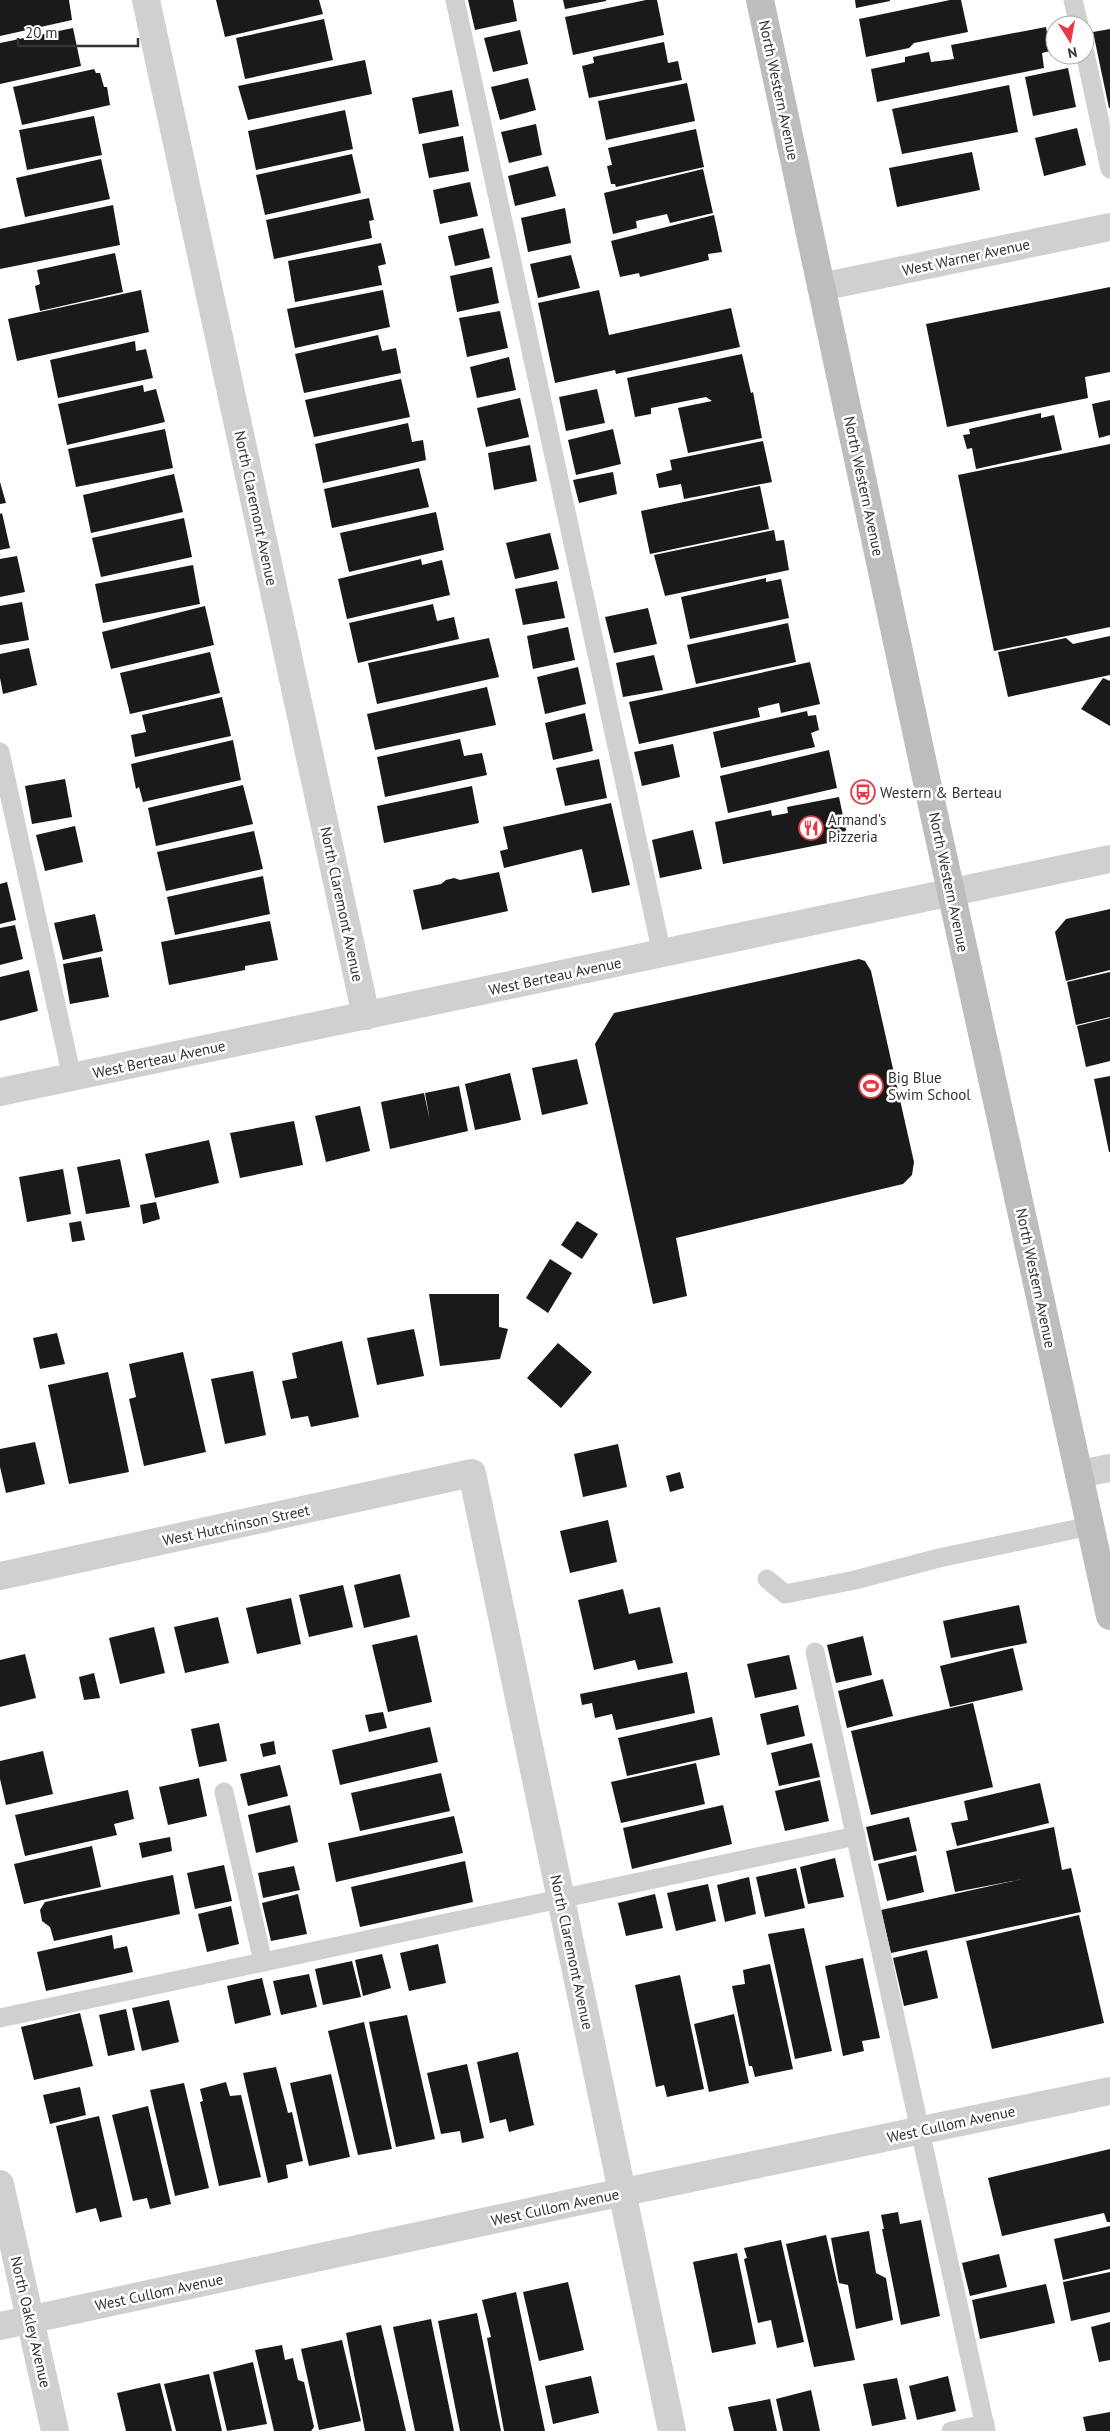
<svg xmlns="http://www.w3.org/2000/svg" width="1110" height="2431" font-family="'PT Sans',sans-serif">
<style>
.building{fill:#1a1a1a}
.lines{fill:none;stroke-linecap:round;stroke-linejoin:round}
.lane{stroke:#d0d0d0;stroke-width:19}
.street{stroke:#d0d0d0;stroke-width:28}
.secondary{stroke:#bdbdbd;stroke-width:28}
.labels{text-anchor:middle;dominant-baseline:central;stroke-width:5;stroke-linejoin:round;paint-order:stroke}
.street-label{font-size:15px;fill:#333;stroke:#fff}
.poi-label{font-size:15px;fill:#333;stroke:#fff;text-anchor:start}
</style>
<rect width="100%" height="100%" fill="#fff"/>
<g class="building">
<polygon points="0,0 69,0 72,20 0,36"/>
<polygon points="216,0 319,0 323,14 225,37"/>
<polygon points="468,0 513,0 517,21 475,30"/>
<polygon points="563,0 606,0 606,1 565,9"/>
<polygon points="646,0 657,0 664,35 573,55 565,17"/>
<polygon points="855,0 890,0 890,1 856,8"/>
<polygon points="950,0 961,0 968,32 914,43 909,48 866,57 859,19"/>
<polygon points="324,19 333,60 245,79 236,38"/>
<polygon points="1046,27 1050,51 1042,53 1044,68 877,102 871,69 905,62 905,57 929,52 931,62 954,59 951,45"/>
<polygon points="73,28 81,66 0,84 0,43"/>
<polygon points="1110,29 1110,108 1109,108 1093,32"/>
<polygon points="520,30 528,64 493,72 484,38"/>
<polygon points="664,42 668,63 678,61 682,80 589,98 582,66 594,63 593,57"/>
<polygon points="365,60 372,94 248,120 238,86"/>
<polygon points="1068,68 1076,107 1033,116 1025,77"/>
<polygon points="94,69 96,73 100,73 104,87 107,87 110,105 22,125 13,87"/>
<polygon points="528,78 536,110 500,120 491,87"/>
<polygon points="687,83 695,121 606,140 598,101"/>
<polygon points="1009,85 1018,132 902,154 892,109"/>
<polygon points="452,90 459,126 419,134 412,98"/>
<polygon points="345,110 353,149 256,170 248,131"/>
<polygon points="94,116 102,155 27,170 19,130"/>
<polygon points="536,124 542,155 509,163 501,132"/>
<polygon points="1077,128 1086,165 1044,176 1035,138"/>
<polygon points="696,129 704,167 616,187 615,184 611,184 607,166 612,165 608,148"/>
<polygon points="463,136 469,171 429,178 422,144"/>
<polygon points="972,152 980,190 897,207 889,168"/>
<polygon points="352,154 361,193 265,215 256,175"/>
<polygon points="101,159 110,199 25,217 16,178"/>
<polygon points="548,166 556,196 515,206 508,176"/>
<polygon points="703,169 713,213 670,223 667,214 636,221 637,228 613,234 604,193"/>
<polygon points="470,182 478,216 440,224 433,190"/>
<polygon points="369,198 374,220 369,221 372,238 274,259 266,220"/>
<polygon points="113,205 120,245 0,269 0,229"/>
<polygon points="565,208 571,243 528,252 521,218"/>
<polygon points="714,215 722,252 708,254 709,260 640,277 639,273 620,277 611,241"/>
<polygon points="483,228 490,258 455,266 448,236"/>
<polygon points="381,243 386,264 378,266 382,285 295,302 288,261"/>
<polygon points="115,253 123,292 40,311 35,286 40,284 37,270"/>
<polygon points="571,255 580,288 538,298 530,264"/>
<polygon points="492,267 499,303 457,312 450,276"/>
<polygon points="1110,287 1110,372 1085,377 1088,398 947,427 926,324"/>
<polygon points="141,290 149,332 17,361 8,319"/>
<polygon points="383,290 390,327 295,348 287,309"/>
<polygon points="599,290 609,335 731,308 740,347 616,374 615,370 555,383 538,303"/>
<polygon points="500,311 508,348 467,357 459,318"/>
<polygon points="378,335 382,351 396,348 401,373 304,393 295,354"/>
<polygon points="135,341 136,351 146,349 153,378 58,398 50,360"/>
<polygon points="742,354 751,393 753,392 762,438 688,453 678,408 712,401 706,397 651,408 651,414 635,417 627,378"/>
<polygon points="509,357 516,390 477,398 470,367"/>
<polygon points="401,379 410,417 314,437 305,400"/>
<polygon points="143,385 144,392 156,389 165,422 67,445 58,404"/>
<polygon points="597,389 605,423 566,431 559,397"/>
<polygon points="520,398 529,437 486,447 477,408"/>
<polygon points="1110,400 1110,435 1099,438 1092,404"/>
<polygon points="1041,413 1041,418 1054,415 1062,450 976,469 972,448 967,449 963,435 970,434 969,429"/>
<polygon points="408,423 412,442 423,440 426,460 323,483 315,444"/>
<polygon points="165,429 173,468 76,487 68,449"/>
<polygon points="613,429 621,464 576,475 568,440"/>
<polygon points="763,441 772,482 684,499 681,484 659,488 656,474 672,470 670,460"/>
<polygon points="1110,444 1110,627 994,651 958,475"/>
<polygon points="530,445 537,481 494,490 488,453"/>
<polygon points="419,468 429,507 332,528 324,489"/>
<polygon points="613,472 617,494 579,503 573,480"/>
<polygon points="174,474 183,512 91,533 83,495"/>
<polygon points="0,482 6,503 0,504"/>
<polygon points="760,486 769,529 650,554 641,511"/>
<polygon points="436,512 444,550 349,572 340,533"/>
<polygon points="2,513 10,548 0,550 0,514"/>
<polygon points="184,518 192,557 101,577 92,538"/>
<polygon points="774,530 776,541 784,540 789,570 665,596 654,555"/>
<polygon points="550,533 559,569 515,579 506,543"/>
<polygon points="17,556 25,592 0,597 0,559"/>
<polygon points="421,559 422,565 442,560 450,595 347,619 338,579"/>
<polygon points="193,565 200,604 103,623 95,584"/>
<polygon points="766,578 766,582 781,579 789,618 690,639 681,597"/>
<polygon points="557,581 565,618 523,625 515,589"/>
<polygon points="22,602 29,640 0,645 0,606"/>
<polygon points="433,604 437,621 454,617 459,639 358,663 349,623"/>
<polygon points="205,606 214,645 111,669 102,632"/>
<polygon points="648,608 657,644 614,653 605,617"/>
<polygon points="788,623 796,662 696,684 687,645"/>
<polygon points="568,627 575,660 533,669 527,636"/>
<polygon points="1110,636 1110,675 1008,697 998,652 1066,638 1073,644"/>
<polygon points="489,638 499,677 377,704 368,663"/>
<polygon points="29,648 37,685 3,694 0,678 0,654"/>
<polygon points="210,652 220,693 130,714 120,673"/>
<polygon points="654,655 663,690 623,697 616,663"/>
<polygon points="810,662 820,704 781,713 779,703 758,708 760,717 639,744 629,702"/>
<polygon points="578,667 586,704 545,714 537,677"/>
<polygon points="1103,678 1110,681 1110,726 1081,709"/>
<polygon points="487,687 496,725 375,750 367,714"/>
<polygon points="222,697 231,736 135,757 131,735 146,732 142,715"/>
<polygon points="807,711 808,716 816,715 819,730 811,733 815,747 721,768 713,732"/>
<polygon points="585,713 593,751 553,760 545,723"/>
<polygon points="460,739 464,756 482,753 487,775 385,797 377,757"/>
<polygon points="233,740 241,780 143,802 139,787 136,789 131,764"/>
<polygon points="673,744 680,777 642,786 634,752"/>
<polygon points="829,750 837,788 728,813 720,776"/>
<polygon points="599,759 607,798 565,806 556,768"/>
<polygon points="65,779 72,817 32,824 25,786"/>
<polygon points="243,785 253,824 156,846 148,808"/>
<polygon points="472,786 479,823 384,843 377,806"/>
<polygon points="839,797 846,830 838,841 723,864 715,822 771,810 772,816 788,813 787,807"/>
<polygon points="611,803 630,885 592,893 582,849 504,868 500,851 508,849 503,827"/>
<polygon points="75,826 83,862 45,871 36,835"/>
<polygon points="693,830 702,869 660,878 652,840"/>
<polygon points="254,831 263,869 166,891 157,852"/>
<polygon points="499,872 508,911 422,930 413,890 441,884 446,880 454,878 460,880"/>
<polygon points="263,876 270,914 175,935 167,897"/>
<polygon points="7,882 16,920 0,924 0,884"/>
<polygon points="1110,909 1110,970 1066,981 1055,932 1066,919"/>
<polygon points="95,914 103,951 63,960 54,923"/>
<polygon points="270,921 278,960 245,966 245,970 169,985 161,942"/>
<polygon points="15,925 23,959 0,965 0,928"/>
<polygon points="101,957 109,997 70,1004 63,964"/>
<polygon points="859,959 865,961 871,971 914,1162 912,1175 903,1184 676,1238 687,1296 653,1304 595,1044 614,1013"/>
<polygon points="29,970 38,1011 0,1021 0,977"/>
<polygon points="1110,972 1110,1017 1076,1025 1067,982"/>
<polygon points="1110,1018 1110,1061 1086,1067 1077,1026"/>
<polygon points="577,1059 588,1104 542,1115 532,1068"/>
<polygon points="510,1073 521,1120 475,1130 465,1084"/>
<polygon points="1110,1076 1110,1152 1109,1152 1094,1079"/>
<polygon points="459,1086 468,1131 390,1149 381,1102 424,1093 430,1121 425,1093"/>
<polygon points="360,1106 370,1151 326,1162 315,1116"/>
<polygon points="294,1121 303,1165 240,1178 230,1133"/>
<polygon points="209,1140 219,1183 155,1198 145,1154"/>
<polygon points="120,1159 130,1207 86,1214 77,1167"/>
<polygon points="63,1169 71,1214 27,1222 19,1177"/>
<polygon points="156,1202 160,1219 143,1224 140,1205"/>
<polygon points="81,1221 85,1240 72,1242 69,1223"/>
<polygon points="577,1221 598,1234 582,1259 561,1245"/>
<polygon points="550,1259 572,1273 548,1313 526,1298"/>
<polygon points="429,1294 499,1294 499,1327 508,1329 500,1359 440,1366"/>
<polygon points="414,1329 424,1376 377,1385 367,1338"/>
<polygon points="57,1333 65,1364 40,1369 33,1338"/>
<polygon points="342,1341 359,1417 311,1427 308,1416 291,1419 282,1381 297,1378 292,1353"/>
<polygon points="558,1343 592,1372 561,1408 527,1378"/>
<polygon points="183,1352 206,1452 144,1466 129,1399 136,1397 129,1364"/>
<polygon points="253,1371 266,1435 225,1444 211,1379"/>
<polygon points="108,1372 129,1472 69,1484 48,1385"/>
<polygon points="35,1442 45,1484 6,1493 0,1467 0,1449"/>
<polygon points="618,1444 627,1487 583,1497 574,1454"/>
<polygon points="680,1472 684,1488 670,1492 666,1476"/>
<polygon points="608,1520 617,1562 570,1573 560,1531"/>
<polygon points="400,1574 410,1617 364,1628 354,1585"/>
<polygon points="343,1585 353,1627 309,1637 299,1595"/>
<polygon points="623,1589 629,1614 660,1607 673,1663 638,1670 635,1660 594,1670 578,1600"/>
<polygon points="291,1598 301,1644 257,1654 246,1608"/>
<polygon points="1019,1605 1027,1643 951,1658 943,1621"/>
<polygon points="218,1617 229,1663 185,1673 174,1627"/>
<polygon points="154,1627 165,1673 120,1684 109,1638"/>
<polygon points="417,1635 432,1702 388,1712 372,1645"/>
<polygon points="863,1636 872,1675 836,1683 827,1645"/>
<polygon points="1013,1648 1023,1690 950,1707 940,1666"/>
<polygon points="25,1654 36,1698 0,1707 0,1660"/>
<polygon points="789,1655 797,1689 755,1698 747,1664"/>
<polygon points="687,1672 695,1713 616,1730 612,1714 595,1718 592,1703 582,1705 580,1694"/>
<polygon points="94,1673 100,1698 84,1700 79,1677"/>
<polygon points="883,1679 893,1716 847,1728 838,1691"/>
<polygon points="973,1703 993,1787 871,1815 851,1731"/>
<polygon points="798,1705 805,1736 767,1745 760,1714"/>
<polygon points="383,1712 387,1728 369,1732 365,1715"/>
<polygon points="712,1717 720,1755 627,1776 618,1738"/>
<polygon points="219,1723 227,1761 199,1767 191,1729"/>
<polygon points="430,1727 438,1762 340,1785 332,1750"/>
<polygon points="274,1741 276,1754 263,1757 260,1744"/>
<polygon points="812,1743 820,1777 779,1786 771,1753"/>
<polygon points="43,1751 53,1794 6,1805 0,1779 0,1761"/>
<polygon points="696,1763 705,1804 621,1823 611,1782"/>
<polygon points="280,1765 288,1796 248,1806 240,1774"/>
<polygon points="441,1773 450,1811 360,1831 351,1793"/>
<polygon points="199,1778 207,1816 168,1825 159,1787"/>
<polygon points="820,1780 829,1821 785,1831 775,1791"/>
<polygon points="1040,1783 1049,1823 957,1846 951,1823 968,1820 964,1801"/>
<polygon points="128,1790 134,1819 114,1824 117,1835 25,1856 15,1815"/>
<polygon points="290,1805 298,1842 256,1853 248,1815"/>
<polygon points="723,1805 732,1844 632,1869 623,1828"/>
<polygon points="454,1816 463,1853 336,1882 328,1843"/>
<polygon points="909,1817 917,1851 874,1861 866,1827"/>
<polygon points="1054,1827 1062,1870 1071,1868 1081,1912 891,1953 881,1910 1023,1879 955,1892 946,1851"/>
<polygon points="170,1837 172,1851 142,1858 139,1843"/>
<polygon points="92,1846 101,1887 24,1904 14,1864"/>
<polygon points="916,1855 924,1892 887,1901 878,1864"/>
<polygon points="835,1858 844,1897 808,1904 800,1867"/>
<polygon points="465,1861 473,1902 360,1927 351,1887"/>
<polygon points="224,1865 232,1901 195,1909 187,1873"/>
<polygon points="294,1866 300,1890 263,1898 258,1873"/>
<polygon points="796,1868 805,1908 765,1917 756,1877"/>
<polygon points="173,1875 180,1914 54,1941 50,1927 42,1921 40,1910 45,1902"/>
<polygon points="749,1877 756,1914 725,1922 717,1885"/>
<polygon points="708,1884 716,1921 676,1931 667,1893"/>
<polygon points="298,1894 307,1934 271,1941 262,1903"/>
<polygon points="655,1894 663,1928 626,1936 618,1903"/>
<polygon points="231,1906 239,1944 207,1952 198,1914"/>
<polygon points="1079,1915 1104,2023 992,2049 966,1941"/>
<polygon points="804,1928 832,2051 795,2059 768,1934"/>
<polygon points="112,1935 114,1949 127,1946 133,1972 46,1991 37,1952"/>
<polygon points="438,1944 446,1983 409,1991 400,1953"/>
<polygon points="927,1950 938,1998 904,2006 893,1958"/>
<polygon points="382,1954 391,1988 363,1996 355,1960"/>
<polygon points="863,1958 880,2038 862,2041 864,2051 843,2056 825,1966"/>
<polygon points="352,1961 361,1997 323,2005 315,1969"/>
<polygon points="770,1964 793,2069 755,2077 752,2066 749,2066 732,1986 745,1984 743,1970"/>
<polygon points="309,1974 317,2007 281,2015 273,1981"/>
<polygon points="680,1975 704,2089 667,2097 664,2085 656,2087 635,1985"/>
<polygon points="262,1978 271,2015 235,2024 227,1986"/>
<polygon points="169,2000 179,2042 142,2051 132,2008"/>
<polygon points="126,2009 135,2050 108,2056 99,2015"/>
<polygon points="80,2013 93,2066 34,2080 21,2027"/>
<polygon points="734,2014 749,2083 709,2092 694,2024"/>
<polygon points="407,2015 435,2139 396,2147 369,2022"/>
<polygon points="364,2022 392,2149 358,2155 328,2031"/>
<polygon points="518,2052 534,2125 509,2132 506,2119 490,2123 477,2062"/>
<polygon points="467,2064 484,2138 462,2143 460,2131 441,2134 427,2073"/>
<polygon points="276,2067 288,2113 292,2112 303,2161 286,2165 288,2178 268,2183 243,2073"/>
<polygon points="331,2074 350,2157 309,2166 290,2083"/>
<polygon points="226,2082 230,2096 241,2095 261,2177 219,2186 200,2102 203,2101 200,2089"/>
<polygon points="184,2083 209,2188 175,2196 150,2090"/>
<polygon points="80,2087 86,2115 50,2124 43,2095"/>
<polygon points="148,2106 171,2204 150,2209 147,2198 133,2201 112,2115"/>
<polygon points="99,2116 122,2217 100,2222 96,2208 76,2213 56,2126"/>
<polygon points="1110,2149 1110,2222 1107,2222 1104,2213 1002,2236 988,2178"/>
<polygon points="898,2212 900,2224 921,2220 940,2316 901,2325 882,2229 884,2229 881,2215"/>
<polygon points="1110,2226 1110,2269 1063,2280 1054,2239"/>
<polygon points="869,2231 876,2273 886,2278 893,2320 856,2329 848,2285 839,2283 831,2238"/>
<polygon points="826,2235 855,2360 814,2367 786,2244"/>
<polygon points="781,2240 804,2342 777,2348 771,2320 758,2323 744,2259 747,2258 744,2248"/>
<polygon points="737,2253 756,2344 712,2353 693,2262"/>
<polygon points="999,2254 1007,2287 970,2296 962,2263"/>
<polygon points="1110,2272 1110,2312 1071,2321 1063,2282"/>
<polygon points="568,2282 584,2350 539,2361 523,2292"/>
<polygon points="1046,2284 1055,2323 980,2339 972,2300"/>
<polygon points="516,2292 545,2431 504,2431 487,2338 491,2337 482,2300"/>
<polygon points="477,2313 501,2431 460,2431 438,2321"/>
<polygon points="431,2319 454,2431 415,2431 393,2327"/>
<polygon points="1110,2322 1110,2360 1099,2362 1091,2327"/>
<polygon points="381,2325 406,2431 365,2431 346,2333"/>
<polygon points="342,2340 361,2421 319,2430 301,2349"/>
<polygon points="282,2345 285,2360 293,2358 298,2380 304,2382 314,2427 311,2431 274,2431 255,2350"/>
<polygon points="253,2362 267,2424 227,2431 213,2372"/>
<polygon points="209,2374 222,2431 176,2431 164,2384"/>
<polygon points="591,2376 599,2413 553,2424 545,2386"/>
<polygon points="948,2376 956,2411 917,2420 909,2386"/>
<polygon points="897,2378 906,2419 872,2426 863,2384"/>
<polygon points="160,2383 172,2431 126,2431 117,2393"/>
<polygon points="811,2390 820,2431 783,2431 776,2399"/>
<polygon points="770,2399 777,2431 734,2431 728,2407"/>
<polygon points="1110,2412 1110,2431 1086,2431 1083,2417"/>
</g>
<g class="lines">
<g class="lane">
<polyline points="455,0 662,954"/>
<polyline points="1073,0 1079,25"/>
<polyline points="1085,53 1110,169"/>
<polyline points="0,752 72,1077"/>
<polyline points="767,1579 785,1594 855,1580 939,1558 1090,1526"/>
<polyline points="815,1652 986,2431"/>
<polyline points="224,1792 263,1962"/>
<polyline points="0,2018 856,1836"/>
<polyline points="951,2431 985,2424"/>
</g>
<g class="street">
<polyline points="146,0 366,1016"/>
<polyline points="821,287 1110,227"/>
<polyline points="0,1092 1110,859"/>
<polyline points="1079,1474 1110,1468"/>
<polyline points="0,1576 472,1473 672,2431"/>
<polyline points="0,2184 55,2431"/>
<polyline points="0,2326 571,2203 1110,2091"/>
</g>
<polyline class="secondary" points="760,0 928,787 1110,1616"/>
</g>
<defs>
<g id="bus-ring" transform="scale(1.25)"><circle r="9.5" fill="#fff" stroke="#e63946" stroke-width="1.5"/><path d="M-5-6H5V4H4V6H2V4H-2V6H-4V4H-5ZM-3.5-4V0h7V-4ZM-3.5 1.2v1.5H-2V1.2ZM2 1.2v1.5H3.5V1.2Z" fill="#e63946"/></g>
<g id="restaurant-ring" transform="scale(1.25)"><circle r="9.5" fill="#fff" stroke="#e63946" stroke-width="1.5"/><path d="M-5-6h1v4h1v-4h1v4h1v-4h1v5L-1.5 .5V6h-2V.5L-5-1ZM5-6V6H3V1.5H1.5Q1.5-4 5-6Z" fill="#e63946"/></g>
<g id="stadium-ring" transform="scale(1.25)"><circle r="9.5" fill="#fff" stroke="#e63946" stroke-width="1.5"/><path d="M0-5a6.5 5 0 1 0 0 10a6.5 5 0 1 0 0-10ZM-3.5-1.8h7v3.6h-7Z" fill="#e63946"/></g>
</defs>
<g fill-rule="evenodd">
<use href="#bus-ring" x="863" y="792"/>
<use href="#restaurant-ring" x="811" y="828"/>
<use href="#stadium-ring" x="871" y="1086"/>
</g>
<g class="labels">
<g class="street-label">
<text transform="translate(779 90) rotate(78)">North Western Avenue</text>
<text transform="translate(966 257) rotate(-12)">West Warner Avenue</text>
<text transform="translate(864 486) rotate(78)">North Western Avenue</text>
<text transform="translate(256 508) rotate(78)">North Claremont Avenue</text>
<text transform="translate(949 882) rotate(78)">North Western Avenue</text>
<text transform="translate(342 904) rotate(78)">North Claremont Avenue</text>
<text transform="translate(555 976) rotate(-12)">West Berteau Avenue</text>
<text transform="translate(159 1059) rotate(-12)">West Berteau Avenue</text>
<text transform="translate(1036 1278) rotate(78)">North Western Avenue</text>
<text transform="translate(236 1525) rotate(-12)">West Hutchinson Street</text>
<text transform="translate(572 1952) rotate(78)">North Claremont Avenue</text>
<text transform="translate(951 2124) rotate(-12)">West Cullom Avenue</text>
<text transform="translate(555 2207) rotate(-12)">West Cullom Avenue</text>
<text transform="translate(159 2292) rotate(-12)">West Cullom Avenue</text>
<text transform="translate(31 2322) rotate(77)">North Oakley Avenue</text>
</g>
<g class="poi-label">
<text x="880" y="792">Western &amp; Berteau</text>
<text x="828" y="819">Armand's<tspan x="828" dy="17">Pizzeria</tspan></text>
<text x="888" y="1077">Big Blue<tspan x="888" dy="17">Swim School</tspan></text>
</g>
</g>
<g transform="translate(1070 40) rotate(169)"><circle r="24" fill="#ffffff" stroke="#adadad"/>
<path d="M0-4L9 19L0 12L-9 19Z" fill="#e63946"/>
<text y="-8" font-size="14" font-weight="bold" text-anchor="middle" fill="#333333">N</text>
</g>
<path d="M18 38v8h120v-8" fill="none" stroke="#333333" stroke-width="2.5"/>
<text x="25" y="38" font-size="15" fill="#333333" stroke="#ffffff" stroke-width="4" paint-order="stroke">20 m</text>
</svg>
